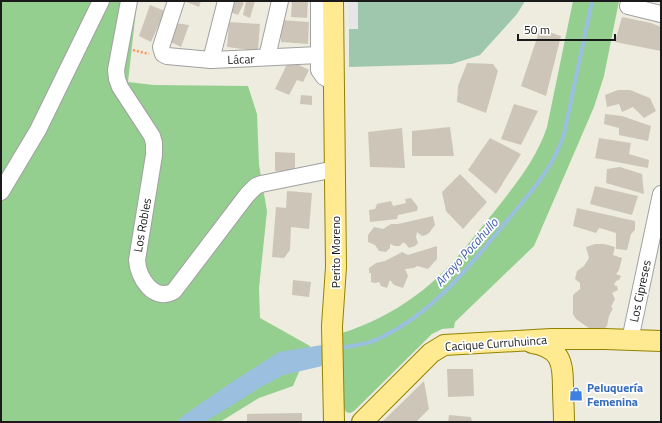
<svg xmlns="http://www.w3.org/2000/svg" width="662" height="423" font-family="'Titillium Web',sans-serif">
<style>
.forest{fill:#94cf90}
.cemetery{fill:#9ec7ae}
.parking{fill:#e6e6e6}
.water{fill:#9bbfde}
.lines{fill:none;stroke-linecap:round;stroke-linejoin:round}
.stream{stroke:#9bbfde;stroke-width:4}
.building{fill:#cdc6b8}
.minor-casing{stroke:#a1a1a1;stroke-width:18}
.major-casing{stroke:#918300;stroke-width:22}
.path{stroke:#ff955e;stroke-width:2.5;stroke-dasharray:2 2;stroke-linecap:butt}
.minor{stroke:#fff;stroke-width:16}
.major{stroke:#ffea92;stroke-width:20}
.labels{text-anchor:middle;dominant-baseline:central;stroke-width:3.5;stroke-linejoin:round;paint-order:stroke}
.street-label{font-size:12px;fill:#1a1a1a;stroke:#fff}
.shop-label{font-size:12px;font-weight:bold;fill:#366cbe;stroke:#fff;text-anchor:start}
.water-label{font-size:13px;font-style:italic;fill:#425fae;stroke:#fff}
</style>
<rect width="100%" height="100%" fill="#edecdf"/>
<g class="forest">
<polygon points="1,1 137,1 128,82 154,85 248,86 257,114 259,165 267,211 259,288 260,318 310,346 293,386 259,398 220,422 1,422"/>
<path d="M 573,1 L 619,1 L 604,76 L 594,107 L 534,246 L 455,322 L 454,328 L 442,329 L 432,334 L 354,411 L 350,413 L 346,412 L 344,408 L 342,333 C 380,321 417,299 445,270 C 463,252 478,231 494,212 C 515,185 536,160 547,127 Z"/>
</g>
<polygon class="cemetery" points="358,1 525,1 517,14 480,55 452,64 349,67 349,29 358,29"/>
<polygon class="parking" points="348,1 358,1 358,29 349,29"/>
<polygon class="water" points="322,345 322,366 284,375 261,387 205,422 176,422 184,415 229,384 279,352"/>
<g class="lines">
<path class="stream" d="M 338,348 C 353,346 369,344 382,337 C 435,311 470,266 506,222 C 529,194 553,169 564,134 L 592,1"/>
</g>
<g class="building">
<polygon points="184,1 201,1 199,7"/>
<polygon points="230,1 240,1 244,3 238,15 228,11"/>
<polygon points="246,1 255,1 250,18 243,15"/>
<polygon points="292,1 308,1 307,18 291,17"/>
<polygon points="150,5 165,11 151,42 139,36"/>
<polygon points="622,17 651,23 661,27 661,51 615,42"/>
<polygon points="281,20 309,22 308,44 281,42"/>
<polygon points="229,22 260,24 258,51 227,47"/>
<polygon points="175,23 189,25 181,47 167,40"/>
<polygon points="540,29 561,36 546,96 521,86"/>
<polygon points="289,60 309,70 303,82 297,80 289,95 275,89"/>
<polygon points="467,63 493,64 498,71 486,113 457,102 458,86"/>
<polygon points="618,90 630,90 650,98 656,111 644,118 633,107 622,112 619,104 607,107 605,95"/>
<polygon points="301,95 312,96 312,105 300,104"/>
<polygon points="514,104 538,111 521,145 501,139"/>
<polygon points="605,114 622,116 651,126 648,141 619,135 619,128 604,124"/>
<polygon points="450,127 454,156 412,156 412,131"/>
<polygon points="402,128 405,168 370,167 368,132"/>
<polygon points="490,138 521,154 496,194 468,170"/>
<polygon points="599,138 631,143 629,154 649,160 648,168 595,158"/>
<polygon points="275,152 295,153 295,171 275,171"/>
<polygon points="620,167 642,174 644,194 606,183 607,169"/>
<polygon points="460,174 487,202 463,229 446,211 442,192"/>
<polygon points="595,186 638,196 632,215 590,204"/>
<polygon points="287,191 312,193 309,229 291,227 290,250 284,258 272,257 276,207 286,208"/>
<polygon points="411,198 418,207 417,211 398,215 397,219 370,222 369,210 375,209 377,204 391,201 393,206 406,203 405,199"/>
<polygon points="577,208 635,221 635,230 631,234 627,250 616,249 616,233 603,229 599,228 596,233 573,226"/>
<polygon points="433,216 435,225 429,233 426,235 422,236 417,232 416,237 418,243 415,246 409,248 405,243 402,243 400,246 395,246 390,244 390,248 386,252 379,251 375,245 368,242 368,235 374,227 383,229 391,224 398,224"/>
<polygon points="595,244 604,244 615,247 613,255 622,258 619,270 616,274 621,276 619,280 616,281 614,285 617,286 618,290 612,293 615,299 611,307 613,308 609,316 607,326 602,331 593,331 576,319 573,314 573,295 580,289 580,283 575,279 577,271 584,266 589,258 586,247"/>
<polygon points="437,246 437,259 428,269 417,266 414,268 405,269 408,276 403,288 394,285 390,280 387,288 381,286 379,282 375,283 371,282 371,273 369,273 369,268 376,263 385,261 402,252 408,255"/>
<polygon points="293,280 311,282 309,297 292,295"/>
<polygon points="447,369 473,369 474,396 448,397"/>
<polygon points="424,381 429,409 416,422 382,422"/>
<polygon points="302,413 302,422 247,422 247,414"/>
<polygon points="449,415 471,417 472,422 448,422"/>
</g>
<g class="lines">
<g class="minor-casing">
<g id="minor">
<path d="M 129,1 L 116,70 L 117,79 L 120,87 L 152,136 L 154,143 L 154,155 L 137,260 C 138,278 154,303 174,291 L 247,195 L 256,186 L 261,184 L 335,169"/>
<polyline points="176,1 161,47 163,54 167,56 211,60 319,55"/>
<polyline points="319,1 319,70 324,77 334,82"/>
<polyline points="628,6 661,14"/>
<polyline points="267,57 280,1"/>
<polyline points="211,60 226,1"/>
<polyline points="1,192 38,130 101,1"/>
<polyline points="630,340 661,194"/>
</g>
</g>
<g class="major-casing">
<g id="major">
<polyline points="333,1 336,267 332,326 334,422"/>
<path d="M 532,343 C 561,348 563,362 563,388 C 563,399 564,411 564,422"/>
<polyline points="362,422 431,353 444,345 551,339 605,339 661,341"/>
</g>
</g>
<polyline class="path" points="133,50 149,54"/>
<use href="#minor" class="minor"/>
<use href="#major" class="major"/>
</g>
<defs>
<g id="shop-bare" transform="scale(1.08)"><path d="M-5-2.5h2.3a2.7 3.5 0 0 1 5.4 0H5L5.5 6h-11ZM-1.5-2.5h3a1.5 2.3 0 0 0-3 0Z" fill="#3f7fe0" stroke="#fff" stroke-width="2.5" paint-order="stroke"/></g>
</defs>
<g fill-rule="evenodd">
<use href="#shop-bare" x="576" y="394"/>
</g>
<g class="labels">
<g class="street-label">
<text transform="translate(241 59) rotate(-2)">Lácar</text>
<text transform="translate(142 225) rotate(-80)">Los Robles</text>
<text transform="translate(335 252) rotate(-90)">Perito Moreno</text>
<text transform="translate(640 291) rotate(-78)">Los Cipreses</text>
<text transform="translate(496 343) rotate(-4)">Cacique Curruhuinca</text>
</g>
<g class="shop-label">
<text x="587" y="387">Peluquería<tspan x="587" dy="14">Femenina</tspan></text>
</g>
<g class="water-label">
<text transform="translate(466 252) rotate(-48)">Arroyo Pocahullo</text>
</g>
</g>
<rect width="662" height="423" fill="none" stroke="#1a1a1a" stroke-width="4"/>
<path d="M518 34v6h97v-6" fill="none" stroke="#1a1a1a" stroke-width="2"/>
<text x="524" y="34" font-size="12" fill="#1a1a1a" stroke="#ffffff" stroke-width="3" paint-order="stroke">50 m</text>
</svg>
